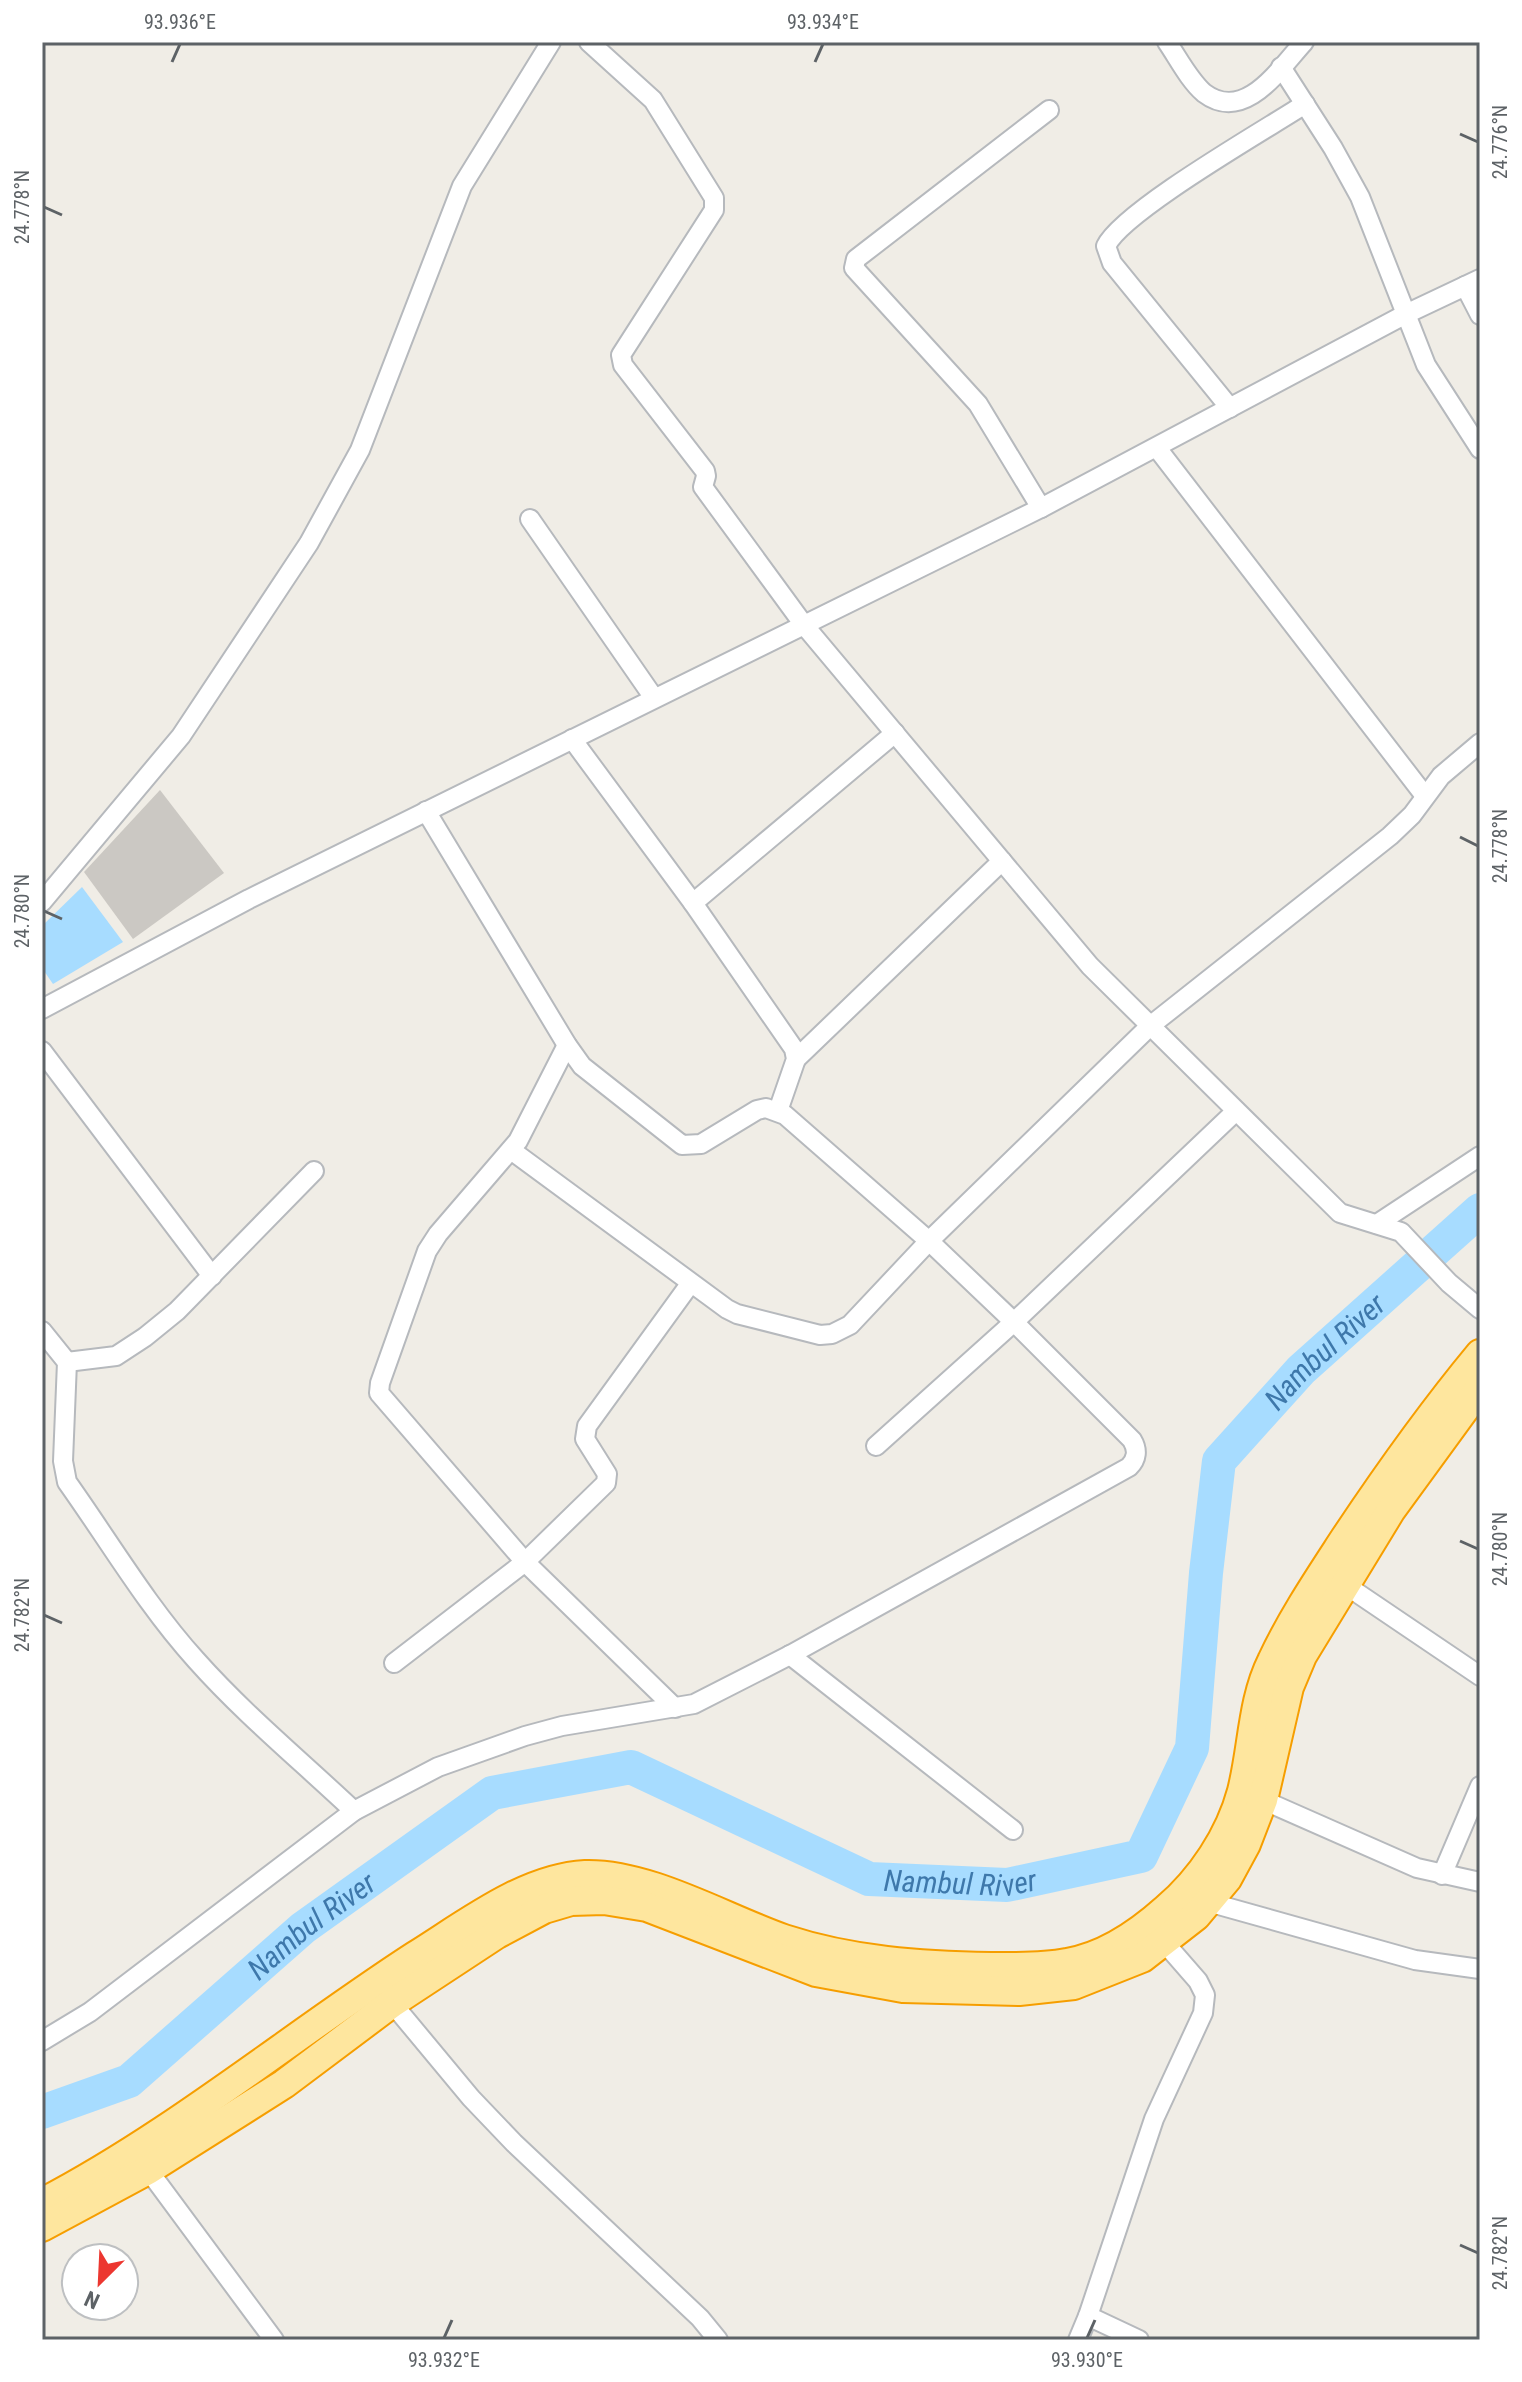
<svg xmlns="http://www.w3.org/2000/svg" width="1522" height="2382" font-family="'Roboto Condensed',sans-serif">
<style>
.water{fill:#a7dcff}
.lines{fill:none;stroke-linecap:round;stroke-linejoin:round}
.river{stroke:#a7dcff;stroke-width:34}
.building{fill:#cbc8c3}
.minor-casing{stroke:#b6b9bd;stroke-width:22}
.trunk-casing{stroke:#f69e00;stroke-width:32}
.minor{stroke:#fff;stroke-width:18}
.trunk{stroke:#fee69e;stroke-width:28}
.ticks{fill:none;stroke:#5d6266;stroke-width:3}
.labels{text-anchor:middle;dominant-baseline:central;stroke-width:7;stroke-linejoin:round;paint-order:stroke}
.water-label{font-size:30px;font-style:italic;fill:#3e78ab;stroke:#fff}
.neatline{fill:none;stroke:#5d6266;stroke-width:3}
.ticks-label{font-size:20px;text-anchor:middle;fill:#5d6266}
</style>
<rect width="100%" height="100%" fill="#f0ede6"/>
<polygon class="water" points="82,887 123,942 53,984 42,968 42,926"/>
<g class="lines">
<path class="river" id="s1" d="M 42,2112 L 129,2081 L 303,1928 L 492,1793 L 631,1767 L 869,1879 L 1007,1885 L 1141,1856 L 1192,1748 L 1206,1573 L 1219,1461 L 1301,1370 L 1480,1210"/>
</g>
<polygon class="building" points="160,790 224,873 133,939 84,872"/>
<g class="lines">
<g class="minor-casing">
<g id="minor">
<polyline points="589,42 653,100 714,198 714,210 621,355 623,365 705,471 706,476 703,487 804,625 1090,966 1340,1213 1401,1232 1449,1283 1480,1309"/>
<path d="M 1167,42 C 1178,58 1189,80 1204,93 C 1245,124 1280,68 1304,42"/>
<polyline points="1281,67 1333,148 1360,197 1426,365 1480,449"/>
<polyline points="1465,286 1480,315"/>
<path d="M 1230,408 L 1112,263 L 1106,246 C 1123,211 1265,130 1305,104"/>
<polyline points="1157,448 1425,796"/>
<polyline points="1041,508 978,404 854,268 856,259 1049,110"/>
<polyline points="530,519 654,698"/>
<polyline points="572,739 693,903 794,1049 796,1059 778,1111"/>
<polyline points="42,902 181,736 309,543 360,450 462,186 551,42"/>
<polyline points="693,903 895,733"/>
<polyline points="42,1009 249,899 1041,508 1406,314 1480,279"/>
<polyline points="567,1045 518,1141 438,1234 427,1251 380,1383 379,1393 525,1562 675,1708"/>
<polyline points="42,1051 212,1276"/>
<polyline points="796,1059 1002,861"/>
<polyline points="511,1150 727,1309 737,1314 820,1335 832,1334 850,1325 929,1241 1150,1026 1390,836 1412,815 1441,776 1480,743"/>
<polyline points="1377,1224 1480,1156"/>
<path d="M 42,1331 L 67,1362 L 63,1461 L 67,1482 C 109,1541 147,1606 196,1660 C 244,1714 301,1761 354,1811"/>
<polyline points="67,1362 116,1356 145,1337 177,1311 314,1171"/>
<polyline points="876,1446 1014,1322 1236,1111"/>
<polyline points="1344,1584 1480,1676"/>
<polyline points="790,1655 1013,1830"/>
<polyline points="394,1663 525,1562 606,1483 607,1474 585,1439 587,1426 690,1284"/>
<polyline points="1256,1797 1417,1868 1480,1882"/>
<polyline points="1442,1875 1480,1786"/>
<polyline points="1208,1902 1415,1960 1480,1969"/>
<polyline points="392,2003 471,2098 514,2143 700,2318 718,2340"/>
<path d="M 42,2041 L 90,2012 L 354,1811 L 438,1767 L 525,1736 L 562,1726 L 694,1704 L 790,1655 L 1129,1467 C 1137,1459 1138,1450 1132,1440 L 1014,1322 L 929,1241 L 785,1115 L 766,1108 L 757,1110 L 701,1144 L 682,1145 L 582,1066 L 567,1045 L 426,811"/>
<polyline points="143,2163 274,2340"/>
<polyline points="1088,2316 1139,2340"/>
<polyline points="1078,2340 1088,2316 1154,2119 1203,2013 1205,1995 1198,1981 1164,1942"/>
</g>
</g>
<g class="trunk-casing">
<g id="trunk">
<path d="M 42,2203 C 174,2134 290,2037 415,1956 C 465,1925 525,1878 585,1875 C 648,1873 724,1918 784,1939 C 851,1961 921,1966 991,1967 C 1016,1967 1042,1968 1067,1963 C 1104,1957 1138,1934 1166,1909 C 1201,1879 1230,1836 1242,1791 C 1253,1748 1252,1701 1272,1661 C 1292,1618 1319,1578 1345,1538 C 1387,1475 1431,1413 1480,1354"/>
<polyline points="42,2227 148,2170 284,2084 392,2003 497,1934 544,1909 571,1901 604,1900 647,1907 816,1972 903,1988 1019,1991 1074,1985 1142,1958 1196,1916 1227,1879 1246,1844 1263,1800 1289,1687 1302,1656 1391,1510 1480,1388"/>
</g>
</g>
<use href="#minor" class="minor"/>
<use href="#trunk" class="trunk"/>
</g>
<path class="ticks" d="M 172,62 L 180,44M 815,62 L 823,44M 1460,134 L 1478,142M 44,207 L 62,215M 1460,837 L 1478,846M 44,911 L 62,919M 1460,1541 L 1478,1549M 44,1615 L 62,1623M 1460,2245 L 1478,2253M 444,2338 L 452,2320M 1087,2338 L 1095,2320"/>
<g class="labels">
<g class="water-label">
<text stroke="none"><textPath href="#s1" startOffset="1796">Nambul River</textPath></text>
<text stroke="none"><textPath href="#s1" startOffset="1052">Nambul River</textPath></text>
<text stroke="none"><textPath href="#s1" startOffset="332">Nambul River</textPath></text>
</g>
</g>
<rect width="1522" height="2382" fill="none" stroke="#ffffff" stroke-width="88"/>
<g transform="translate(100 2282) rotate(204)"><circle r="38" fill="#ffffff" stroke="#bec0c2" stroke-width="2"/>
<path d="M0-6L14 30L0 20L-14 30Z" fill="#ec3730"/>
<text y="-12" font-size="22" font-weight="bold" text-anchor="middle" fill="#5d6266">N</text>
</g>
<rect x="44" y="44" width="1434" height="2294" class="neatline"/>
<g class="ticks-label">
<text x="180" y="29">93.936°E</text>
<text x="823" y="29">93.934°E</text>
<text transform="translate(1500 142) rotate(-90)" y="7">24.776°N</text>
<text transform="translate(22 207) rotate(-90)" y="7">24.778°N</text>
<text transform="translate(1500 846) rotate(-90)" y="7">24.778°N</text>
<text transform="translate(22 911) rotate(-90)" y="7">24.780°N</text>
<text transform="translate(1500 1549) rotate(-90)" y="7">24.780°N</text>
<text transform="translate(22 1615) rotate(-90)" y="7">24.782°N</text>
<text transform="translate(1500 2253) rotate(-90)" y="7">24.782°N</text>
<text x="444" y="2367">93.932°E</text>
<text x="1087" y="2367">93.930°E</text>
</g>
</svg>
